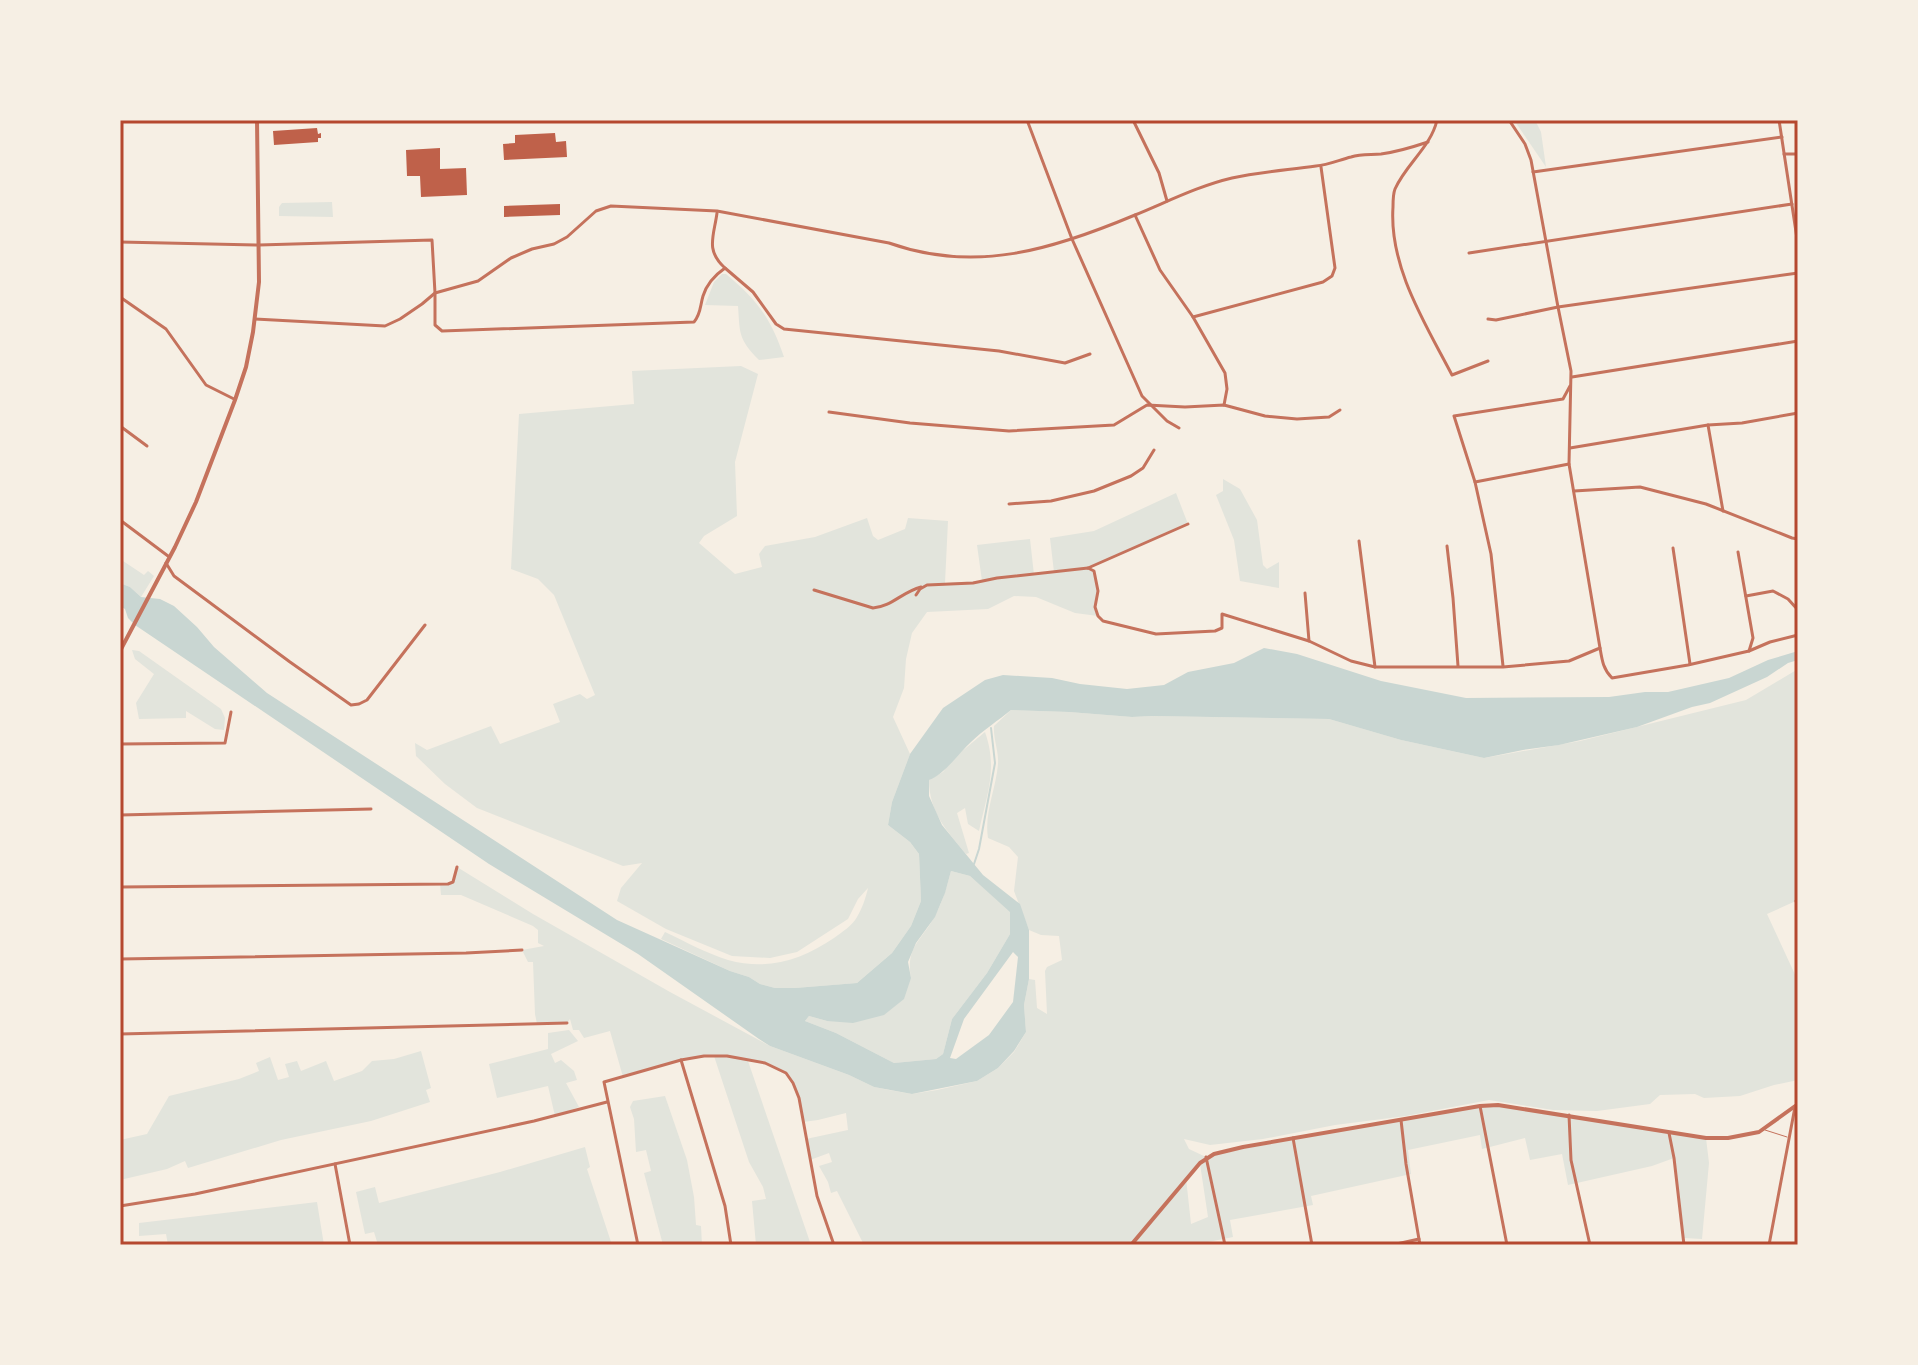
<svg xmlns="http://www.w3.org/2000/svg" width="1918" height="1365" font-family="'IBM Plex Sans',sans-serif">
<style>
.green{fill:#e2e4dc;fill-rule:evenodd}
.water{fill:#c9d6d2;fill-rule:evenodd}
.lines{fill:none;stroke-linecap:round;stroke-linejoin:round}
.stream{stroke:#c9d6d2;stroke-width:2}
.building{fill:#bf614a}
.service{stroke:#c5725c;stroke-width:1}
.minor{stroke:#c5725c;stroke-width:3}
.tertiary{stroke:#c5725c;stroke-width:4}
.neatline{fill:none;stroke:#b5482f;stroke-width:3}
</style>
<rect width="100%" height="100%" fill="#f6efe4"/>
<g class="green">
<polygon points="1514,120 1535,120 1541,132 1546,167"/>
<polygon points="332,202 333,217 279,216 279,207 282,203"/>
<path d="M 722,274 L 726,274 C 757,300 771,318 784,357 L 759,360 C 738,339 740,333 738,306 L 705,305 L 714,282 Z"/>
<path d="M 741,366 L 758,374 L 735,462 L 737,516 L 704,536 L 699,543 L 735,574 L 762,567 L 759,554 L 765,546 L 815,537 L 867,518 L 873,536 L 878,540 L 905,529 L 908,518 L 948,521 L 945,583 L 982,581 L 977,545 L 1030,539 L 1034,575 L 1054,572 L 1050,538 L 1094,531 L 1176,493 L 1188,524 L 1089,568 L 1094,571 L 1098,591 L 1095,607 L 1098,616 L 1075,613 L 1036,597 L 1014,596 L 988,609 L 927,612 L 912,633 L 906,659 L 904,688 L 893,717 L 910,754 L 892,802 L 888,825 L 910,842 L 919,854 L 921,901 L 911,926 L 892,953 L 857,983 L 795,988 L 775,988 L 760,984 L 749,977 L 730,971 L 661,939 L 665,932 C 686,942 706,953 728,960 C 768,971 801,960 834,938 C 842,932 852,926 857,917 C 862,909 866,897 868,888 L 858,899 L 848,919 L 797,952 L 770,958 L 732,956 L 666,929 L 617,901 L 621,888 L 642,863 L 623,866 L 477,808 L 445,784 L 416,756 L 415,743 L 427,750 L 491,726 L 500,744 L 560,722 L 553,704 L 580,694 L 587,699 L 595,695 L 554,595 L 538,579 L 511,569 L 519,414 L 634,404 L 632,371 Z"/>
<polygon points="1223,479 1240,489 1257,520 1263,565 1267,569 1279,562 1279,588 1240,581 1234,540 1216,495 1223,491"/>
<polygon points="120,559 144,575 148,571 154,576 141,597 130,587 120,583"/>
<polygon points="132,650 139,651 221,709 225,718 224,730 215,729 186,711 186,718 139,719 136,703 154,674 135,659"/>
<path d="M 1798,669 L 1798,900 L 1767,914 L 1798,981 L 1798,1080 L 1774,1085 L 1740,1096 L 1704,1098 L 1695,1094 L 1660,1095 L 1650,1104 L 1597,1111 L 1553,1110 L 1489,1100 L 1406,1116 L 1335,1125 L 1263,1139 L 1210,1145 L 1184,1139 L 1189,1149 L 1206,1157 L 1214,1154 L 1489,1105 L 1706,1138 L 1709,1163 L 1702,1239 L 1684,1238 L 1674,1158 L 1652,1166 L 1568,1185 L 1562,1154 L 1530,1160 L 1525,1138 L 1482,1149 L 1480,1135 L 1408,1150 L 1411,1174 L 1311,1196 L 1313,1205 L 1230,1220 L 1233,1237 L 1193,1245 L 864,1245 L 837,1191 L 831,1193 L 828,1182 L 819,1166 L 832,1162 L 829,1153 L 810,1160 L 806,1139 L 848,1130 L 846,1113 L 818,1120 L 803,1122 C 796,1083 792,1066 748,1061 L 811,1245 L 756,1245 L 752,1201 L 766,1199 L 763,1187 L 749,1162 L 714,1056 L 681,1060 L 623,1077 L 610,1031 L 584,1038 L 579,1030 L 573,1030 L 570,1019 L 567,1023 L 537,1024 L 535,1014 L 533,962 L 528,962 L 522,950 L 544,946 L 538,943 L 538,930 L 533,926 L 461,895 L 441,895 L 440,884 L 453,882 L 457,867 L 533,914 L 670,992 L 770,1046 L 849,1075 L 874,1087 L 889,1090 L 912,1094 L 937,1090 L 977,1081 L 998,1068 L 1014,1052 L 1026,1032 L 1024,1005 L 1029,979 L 1035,980 L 1037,1008 L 1047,1014 L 1045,971 L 1047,967 L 1062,960 L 1059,936 L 1041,935 L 1029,930 L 1014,891 L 1018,857 L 1009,847 L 988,838 C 984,813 996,789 998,764 C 999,751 993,739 994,726 L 1011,710 L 1069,712 L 1132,717 L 1152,716 L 1329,719 L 1401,740 L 1484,758 L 1580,741 L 1746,700 ZM 1200,1164 L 1208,1217 L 1191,1224 L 1186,1178 Z"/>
<path d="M 985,732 C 998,769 987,794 979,831 L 968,824 L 965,808 L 957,813 L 969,853 L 966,854 C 947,831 929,812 929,780 L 943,772 L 955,757 Z"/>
<path d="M 951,871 L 970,876 L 1011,912 L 1010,934 L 987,973 L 952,1019 L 943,1054 L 936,1059 L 894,1063 L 836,1033 L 805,1021 L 809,1016 L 827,1021 L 911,978 C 905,946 923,940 936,914 C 943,900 947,886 951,871 Z"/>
<polygon points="569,1030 578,1041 551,1054 555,1063 561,1060 574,1071 577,1080 566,1083 579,1107 555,1116 548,1086 497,1098 489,1064 548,1049 548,1033"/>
<polygon points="421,1051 431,1088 426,1090 430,1102 371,1121 281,1140 188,1168 185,1161 167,1169 120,1180 120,1140 147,1134 169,1096 239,1079 259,1071 256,1063 270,1057 278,1080 289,1077 285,1064 297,1061 301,1071 326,1061 334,1081 362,1071 372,1061 394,1059"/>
<polygon points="665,1096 687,1160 694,1197 696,1225 701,1226 702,1245 663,1245 644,1173 651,1171 646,1150 636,1152 634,1119 630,1107 633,1101"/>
<polygon points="585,1147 590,1167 587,1169 612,1245 378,1245 374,1232 365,1234 356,1192 375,1187 379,1203 500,1172"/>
<polygon points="317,1202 324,1245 168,1245 166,1234 139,1236 139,1223"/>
</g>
<path class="water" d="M 120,583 L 130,587 L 141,597 L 160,599 L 174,606 L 197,627 L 214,647 L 267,693 L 617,920 L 730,971 L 749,977 L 760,984 L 775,988 L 795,988 L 857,983 L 892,953 L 911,926 L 921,901 L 919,854 L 910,842 L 888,825 L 892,802 L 910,754 L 943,708 L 985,680 L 1003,675 L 1052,678 L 1080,684 L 1127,689 L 1164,685 L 1188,672 L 1234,663 L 1264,648 L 1297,654 L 1381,681 L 1466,698 L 1609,697 L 1645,692 L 1668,692 L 1729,678 L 1768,660 L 1798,651 L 1798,660 L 1788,663 L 1767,677 L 1710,703 L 1692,707 L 1637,727 L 1559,745 L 1523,750 L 1484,758 L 1401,740 L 1329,719 L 1152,716 L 1132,717 L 1069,712 L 1011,710 C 999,720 982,731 971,742 C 958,754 945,774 929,780 L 929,796 L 942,825 L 983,875 L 1020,904 L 1029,930 L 1029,979 L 1024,1005 L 1026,1032 L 1014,1051 L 998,1068 L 977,1081 L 912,1094 L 874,1087 L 849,1075 L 770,1046 L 759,1039 L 638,954 L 489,864 L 135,625 L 128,618 L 125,609 L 120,606 ZM 951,871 L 970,876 L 1010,912 L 1010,934 L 987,973 L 952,1019 L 943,1054 L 936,1059 L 894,1063 L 836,1033 L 805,1021 L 809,1016 L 827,1021 L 853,1023 L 884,1015 L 904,999 L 911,978 L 908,962 L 916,943 L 935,917 L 945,893 ZM 1013,952 L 1018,957 L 1013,1002 L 989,1035 L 956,1059 L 950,1058 L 964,1019 Z"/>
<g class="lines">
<polyline class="stream" points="974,864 979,849 995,763 991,728"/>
</g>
<g class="building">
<polygon points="317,128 318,134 321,133 321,138 318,138 318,142 274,145 273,131"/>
<polygon points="555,133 556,142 566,141 567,157 504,160 503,144 515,143 515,135"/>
<polygon points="440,148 440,169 466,168 467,195 421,197 420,176 407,176 406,150"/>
<polygon points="560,204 560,215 504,217 504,206"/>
</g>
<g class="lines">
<polyline class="service" points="1765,1130 1787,1137"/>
<g class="minor">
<polyline points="1027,120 1072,239 1142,396 1167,421 1179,428"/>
<polyline points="1133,120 1159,173 1167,201"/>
<path d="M 1437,120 C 1431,147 1406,164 1395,189 C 1393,194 1393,201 1393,207 C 1389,267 1425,323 1452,375 L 1488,361"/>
<path d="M 1509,120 L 1525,144 L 1531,160 L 1558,307 L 1571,371 L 1569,464 L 1600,648 C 1602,660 1603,669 1612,678 L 1688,665 L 1749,651 L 1753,638 L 1738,552"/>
<polyline points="1779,120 1798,245"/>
<polyline points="1784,154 1798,154"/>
<polyline points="1533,172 1782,137"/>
<path d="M 717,213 C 714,236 705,250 725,268"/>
<polyline points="1135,215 1160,270 1193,317 1225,373 1227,389 1224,405"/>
<path d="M 120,242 L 259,245 L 432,240 L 435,293 L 435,325 L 442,331 L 694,322 C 701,314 700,306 703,296 C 707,283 715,275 725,268 L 753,292 L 776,324 L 784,329 L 999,351 L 1065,363 L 1090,354"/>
<polyline points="1469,253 1792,204"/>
<polyline points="120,297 166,329 206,385 234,399"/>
<polyline points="1193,317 1323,282 1332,276 1335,268 1321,167"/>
<path d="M 255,319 L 385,326 L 400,319 L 422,304 L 435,293 L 478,281 L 511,258 L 532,249 L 554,244 L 567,237 L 596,211 L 611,206 L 717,211 L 889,243 C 976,274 1054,249 1135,215 C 1167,202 1198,186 1232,178 C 1259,172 1288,170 1316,166 C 1328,165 1339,160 1351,157 C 1361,154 1371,155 1381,154 C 1397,152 1413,147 1428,142"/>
<polyline points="1488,319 1496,320 1558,307 1798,273"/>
<polyline points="1572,377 1798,341"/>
<polyline points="829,412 910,423 1009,431 1114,425 1147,405 1185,407 1224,405 1265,416 1297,419 1329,417 1340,410"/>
<polyline points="1708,425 1723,511"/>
<polyline points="120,426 147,446"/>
<polyline points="1570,448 1708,425 1742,423 1798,413"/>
<polyline points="1475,482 1569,464"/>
<polyline points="1574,491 1640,487 1706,504 1792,538 1798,539"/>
<polyline points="1009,504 1051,501 1094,491 1131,476 1143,468 1154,450"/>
<polyline points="120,520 168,556"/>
<polyline points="1359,541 1375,667"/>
<polyline points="1447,546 1453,598 1458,666"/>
<polyline points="1673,548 1690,664"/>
<polyline points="166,563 174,576 290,662 351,705 359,704 367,700 425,625"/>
<polyline points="1088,568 1188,524"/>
<path d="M 814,590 L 873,608 C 891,607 902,592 921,587"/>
<polyline points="1305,593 1309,641"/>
<polyline points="916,595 920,589 927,585 973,583 997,578 1088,568 1094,571 1098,591 1095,607 1098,616 1103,621 1156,634 1215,631 1222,628 1222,614 1309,641 1351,661 1375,667 1503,667 1569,661 1600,648"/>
<polyline points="1746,596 1773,591 1788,599 1798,610"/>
<polyline points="1749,651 1770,642 1798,635"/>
<polyline points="1503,666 1491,554 1475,482 1454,416 1563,399 1570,386"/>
<polyline points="120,744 225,743 231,712"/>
<polyline points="120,815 371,809"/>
<polyline points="120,887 448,884 453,882 457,867"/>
<polyline points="1796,901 1798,907"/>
<polyline points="120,959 466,953 522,950"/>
<polyline points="120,1034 567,1023"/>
<polyline points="681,1060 725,1206 731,1245"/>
<polyline points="1480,1106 1507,1245"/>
<polyline points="1569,1115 1571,1160 1590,1245"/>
<polyline points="1401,1120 1406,1164 1420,1245"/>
<polyline points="1669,1133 1674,1158 1684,1245"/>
<polyline points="1293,1138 1312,1245"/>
<polyline points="1206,1157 1225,1245"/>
<polyline points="335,1164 350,1245"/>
<polyline points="120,1206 195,1194 534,1121 607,1102"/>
<polyline points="638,1245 604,1082 681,1060 704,1056 727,1056 765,1063 786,1073 793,1083 799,1098 817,1196 834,1245"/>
<polyline points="1392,1245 1419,1239"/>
<polyline points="1769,1245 1795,1107"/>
</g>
<g class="tertiary">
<polyline points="120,651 175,547 196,502 235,400 246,367 253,332 259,282 257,120"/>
<polyline points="1131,1245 1200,1163 1214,1154 1243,1147 1480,1106 1498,1105 1706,1138 1728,1138 1759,1132 1798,1104"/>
</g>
</g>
<rect width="1918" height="1365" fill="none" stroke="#f6efe4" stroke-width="244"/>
<rect x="122" y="122" width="1674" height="1121" class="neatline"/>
</svg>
